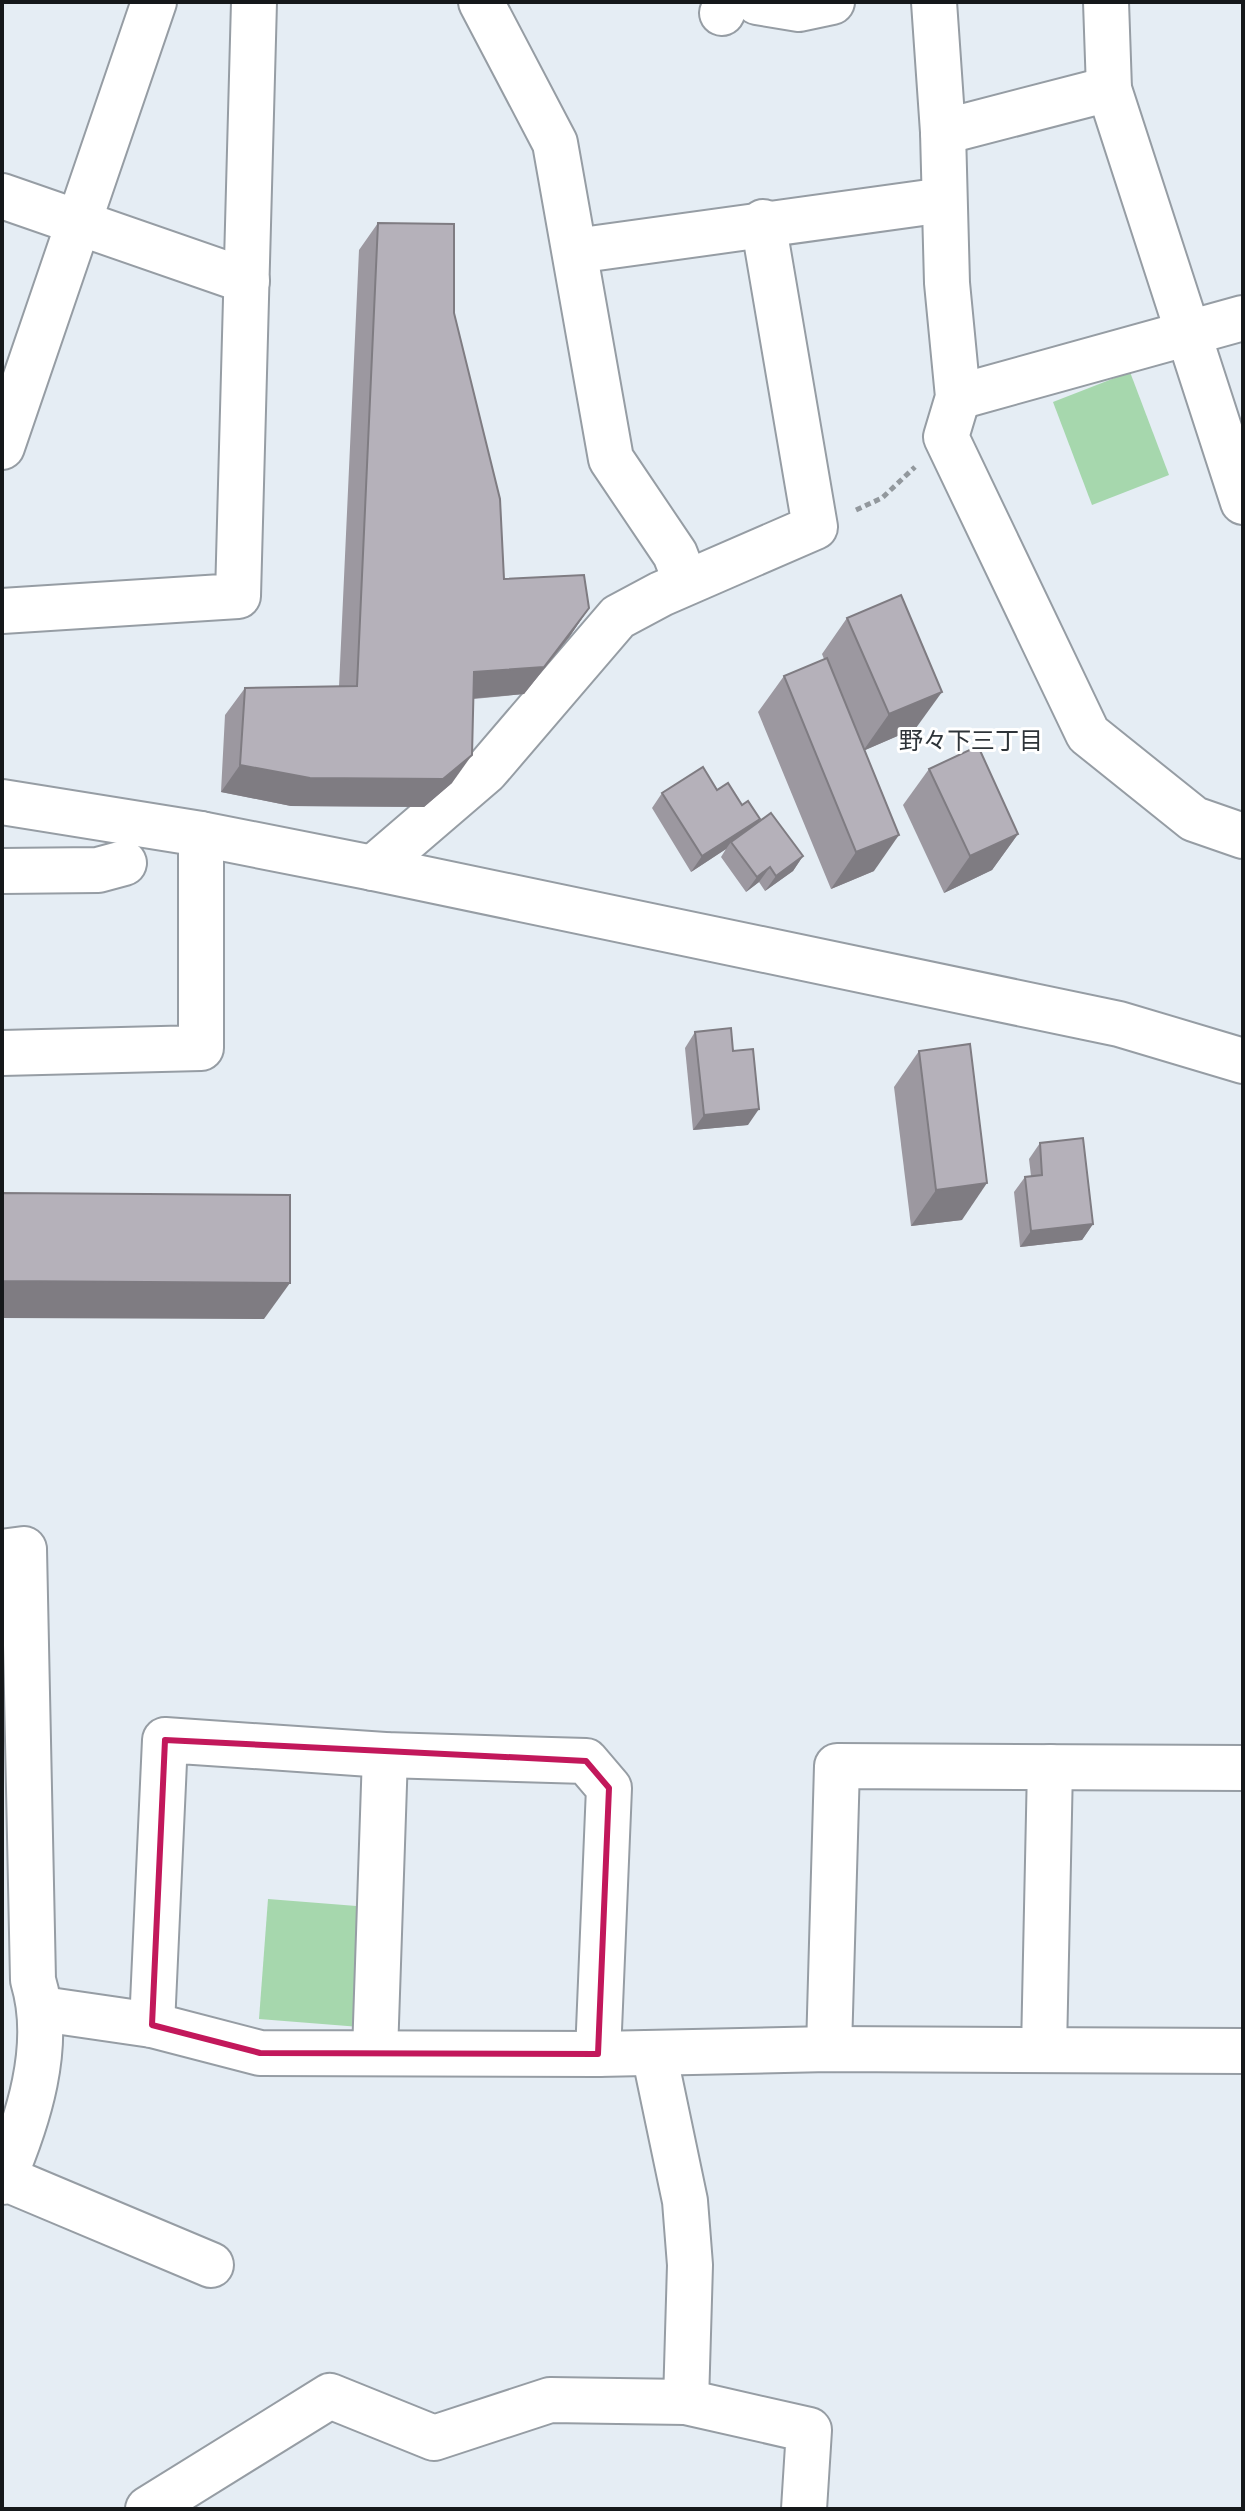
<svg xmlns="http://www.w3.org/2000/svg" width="1245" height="2511" font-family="'Space Grotesk','Noto Sans JP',sans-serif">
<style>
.green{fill:#a6d7ad}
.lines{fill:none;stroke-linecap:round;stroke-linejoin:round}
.minor-casing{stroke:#969da4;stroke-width:48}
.path{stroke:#92989d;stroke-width:5;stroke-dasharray:6 4;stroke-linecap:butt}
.minor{stroke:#fff;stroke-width:44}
.wall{fill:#9c98a0}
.shaded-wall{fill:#7f7c82}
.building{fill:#b5b1ba;stroke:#7f7c82;stroke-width:2}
.marked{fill:none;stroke:#c2185b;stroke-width:6;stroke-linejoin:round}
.labels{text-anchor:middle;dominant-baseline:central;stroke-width:6;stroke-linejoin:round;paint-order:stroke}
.neighbourhood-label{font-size:24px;fill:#2e3439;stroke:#fff}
</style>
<rect width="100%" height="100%" fill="#e5edf4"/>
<g class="green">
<polygon points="1130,372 1169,475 1092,505 1053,402"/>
<polygon points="268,1899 369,1907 360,2027 259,2019"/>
</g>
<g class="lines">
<g class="minor-casing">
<g id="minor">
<polyline points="481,2 555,143 611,459 675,554 686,582"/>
<polyline points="757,2 799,9 832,2"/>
<polyline points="934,2 943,132 947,283 958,397 946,437 1088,734 1194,819 1243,836"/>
<polyline points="1106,2 1109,89 1243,502"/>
<polyline points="722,13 727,2"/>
<polyline points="943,132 1109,89"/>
<polyline points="2,196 247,281"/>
<polyline points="575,251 944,200"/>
<polyline points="958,397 1243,318"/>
<polyline points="2,447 154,2"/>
<polyline points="2,611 238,596 254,2"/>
<polyline points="2,802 201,834 373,868 1119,1024 1243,1061"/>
<polyline points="373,868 486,771 618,617 661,594 815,527 763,222"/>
<polyline points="2,871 98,870 124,863"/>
<polyline points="2,1053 201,1048 201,834"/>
<path d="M 2,1552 L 24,1549 L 33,1980 C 53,2046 28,2121 2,2182"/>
<polyline points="42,2009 152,2025 260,2053 598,2054 829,2049 1243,2051"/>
<polyline points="152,2025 165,1740 385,1755 586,1761 609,1788 598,2054"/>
<polyline points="829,2049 837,1766 1243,1768"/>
<polyline points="1044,2050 1050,1767"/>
<polyline points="375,2053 385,1755"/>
<polyline points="4,2178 211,2265"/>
<polyline points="686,2402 809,2430 804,2509"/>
<polyline points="148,2509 330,2396 434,2438 550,2400 686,2402 690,2265 685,2201 654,2053"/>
</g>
</g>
<polyline class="path" points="856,510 882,498 915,467"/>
<use href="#minor" class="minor"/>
</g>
<g class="wall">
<polygon points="378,223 454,313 504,579 589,608 570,636 524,694 474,699 452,783 424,807 291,806 221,792 225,715 245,688 339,687 359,250"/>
<polygon points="847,618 916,728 865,750 874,871 831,889 758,712 784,676 824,659 822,654"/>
<polygon points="929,769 1018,834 992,870 944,893 903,805"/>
<polygon points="717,790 742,805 760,819 758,823 803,856 793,871 765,891 759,882 746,892 721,857 726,849 691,872 652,808 662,793"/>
<polygon points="695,1032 748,1125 693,1130 685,1048"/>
<polygon points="919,1051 962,1220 911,1226 894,1087"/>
<polygon points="1040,1143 1093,1224 1082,1240 1020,1247 1014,1192 1025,1177 1031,1176 1029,1159"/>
</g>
<g class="shaded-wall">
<polygon points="589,608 570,636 524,694 455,700 474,672"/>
<polygon points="942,692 916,728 863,751 889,714"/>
<polygon points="472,755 452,783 424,807 291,806 221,792 240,765"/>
<polygon points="760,819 749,834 731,842 726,849 691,872 702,856"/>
<polygon points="1018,834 992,870 944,893 970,856"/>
<polygon points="899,835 874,871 831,889 856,852"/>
<polygon points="803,856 793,871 765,891 776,876"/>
<polygon points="770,867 759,882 746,892 757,877"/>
<polygon points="759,1109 748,1125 693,1130 704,1115"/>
<polygon points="987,1183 962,1220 911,1226 936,1190"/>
<polygon points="1093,1224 1082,1240 1020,1247 1031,1231"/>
<polygon points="2,1281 290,1283 264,1319 2,1318"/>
</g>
<g class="building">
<polygon points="378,223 454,224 454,313 500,499 504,579 584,575 589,608 544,667 474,672 472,755 443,779 310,778 240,765 245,688 357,686"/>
<polygon points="901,595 942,692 889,714 847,618"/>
<polygon points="827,658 899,835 856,852 784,676"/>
<polygon points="978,746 1018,834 970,856 929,769"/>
<polygon points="703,767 717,790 728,783 742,805 748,801 760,819 702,856 662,793"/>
<polygon points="771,813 803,856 776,876 770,867 757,877 731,842"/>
<polygon points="731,1028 733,1051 753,1049 759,1109 704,1115 695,1032"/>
<polygon points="970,1044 987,1183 936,1190 919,1051"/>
<polygon points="1083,1138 1093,1224 1031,1231 1025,1177 1042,1175 1040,1143"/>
<polygon points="2,1193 290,1195 290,1283 2,1281"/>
</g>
<path class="marked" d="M 165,1740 L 586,1761 L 609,1788 L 598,2054 L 260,2053 L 152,2025 Z"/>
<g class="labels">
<g class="neighbourhood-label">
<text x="971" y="740">野々下三丁目</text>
</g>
</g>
<rect width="1245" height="2511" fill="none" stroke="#15181a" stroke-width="8"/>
</svg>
